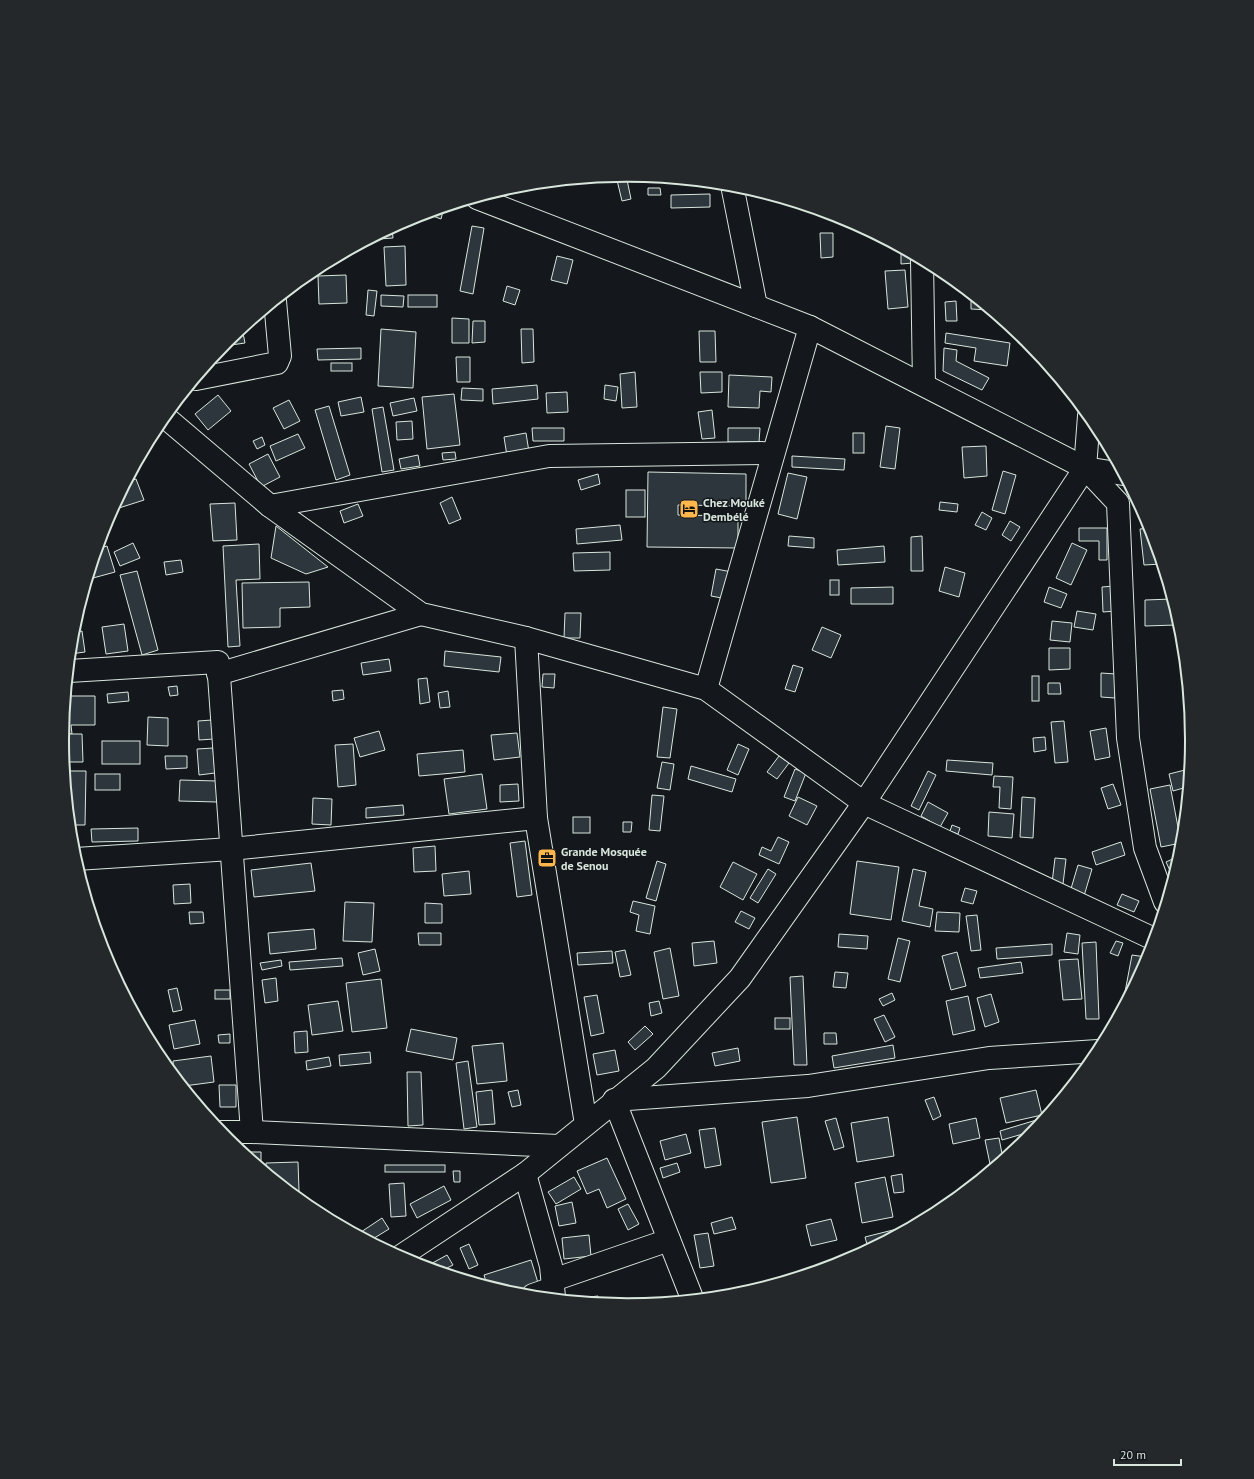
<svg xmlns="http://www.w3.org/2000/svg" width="1254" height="1479" font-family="'PT Sans',sans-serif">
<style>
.building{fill:#2c363c;stroke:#d8e6dc}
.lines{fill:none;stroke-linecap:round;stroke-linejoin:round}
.minor-casing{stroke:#d8e6dc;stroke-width:24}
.minor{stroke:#14181c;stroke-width:22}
.labels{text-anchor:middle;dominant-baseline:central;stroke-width:3;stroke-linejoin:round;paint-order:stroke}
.poi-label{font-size:12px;font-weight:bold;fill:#d8e6dc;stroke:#14181c;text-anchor:start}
.rim{fill:none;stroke:#d8e6dc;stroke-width:2}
</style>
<rect width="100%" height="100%" fill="#14181c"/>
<g class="building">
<polygon points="626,175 631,199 622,201 616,176"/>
<polygon points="648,188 660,188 661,195 648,195"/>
<polygon points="710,194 710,207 671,208 671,195"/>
<polygon points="444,207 441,219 425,213"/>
<polygon points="472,226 484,228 473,294 460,291"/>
<polygon points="392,227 393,238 379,239 379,234"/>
<polygon points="820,233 833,233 833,257 821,258"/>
<polygon points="405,246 406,285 386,286 384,247"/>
<polygon points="901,248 913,255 913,263 901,264"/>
<polygon points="557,256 573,260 567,284 551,280"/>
<polygon points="905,270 908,307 888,309 885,271"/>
<polygon points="346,275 347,303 319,304 318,276"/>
<polygon points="507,286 520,290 515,305 503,301"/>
<polygon points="964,288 989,310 971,309 971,296 964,295"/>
<polygon points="368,290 377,291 374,316 366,315"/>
<polygon points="381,295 404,296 403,307 381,306"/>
<rect x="408" y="295" width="29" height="12"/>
<polygon points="956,301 957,321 946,321 945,302"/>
<polygon points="452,318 469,319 469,343 452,343"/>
<polygon points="473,321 485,321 485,342 472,343"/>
<polygon points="242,328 245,343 231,345 229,338"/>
<polygon points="381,329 416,332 413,388 378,386"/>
<polygon points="521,329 533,329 534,362 522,363"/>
<polygon points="699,331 715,331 716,362 700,362"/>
<polygon points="946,333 1010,343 1007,366 974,361 976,348 945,343"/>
<polygon points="361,348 361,359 318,360 317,349"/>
<polygon points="944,348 957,350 956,361 989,378 982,390 943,371"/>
<polygon points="456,357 470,357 470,382 457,382"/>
<rect x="331" y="363" width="21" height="8"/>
<polygon points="635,372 637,407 622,408 620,374"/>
<polygon points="700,372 722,372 722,392 701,393"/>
<polygon points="729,375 772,377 771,392 760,391 759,408 728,407"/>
<polygon points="537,385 538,399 493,404 492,389"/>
<polygon points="605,385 618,387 616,401 604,399"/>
<polygon points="462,388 483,389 483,401 461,400"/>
<polygon points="567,392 568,412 547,413 546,393"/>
<polygon points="454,394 460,445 427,449 422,397"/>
<polygon points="218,395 231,411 208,430 195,414"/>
<polygon points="361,397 364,412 341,416 338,402"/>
<polygon points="414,398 417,411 393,416 390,403"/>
<polygon points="289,400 300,421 284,429 273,408"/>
<polygon points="329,406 350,475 336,480 315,410"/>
<polygon points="383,407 394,470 382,472 372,409"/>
<polygon points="712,410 715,438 702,439 698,412"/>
<polygon points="412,421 413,439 397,440 396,422"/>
<polygon points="886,426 900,428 895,469 880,467"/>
<polygon points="532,428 564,428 564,441 533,441"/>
<polygon points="728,428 760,428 759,442 728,442"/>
<polygon points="526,433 529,452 507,456 504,437"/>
<rect x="853" y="433" width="11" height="20"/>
<polygon points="298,434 305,448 276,461 270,446"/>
<polygon points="262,437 265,445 257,449 253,441"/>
<polygon points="986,446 987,476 964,478 962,447"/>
<polygon points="455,452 456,459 443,460 442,453"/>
<polygon points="268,454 280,477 261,487 249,464"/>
<polygon points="418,455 420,466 401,469 399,459"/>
<polygon points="792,456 845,459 844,470 792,467"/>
<polygon points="1003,471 1016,475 1005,514 992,510"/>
<polygon points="648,472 746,474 746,506 678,505 678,515 738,516 738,548 647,547"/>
<polygon points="788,473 807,477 797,519 778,514"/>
<polygon points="598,474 600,484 581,490 578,480"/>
<polygon points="136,479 144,500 119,508 117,502 127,482"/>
<rect x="626" y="490" width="19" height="27"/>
<polygon points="452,497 461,519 449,524 440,503"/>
<polygon points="940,502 958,504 957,512 939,510"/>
<polygon points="235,503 237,540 213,541 210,504"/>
<polygon points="358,504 363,516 344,523 340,511"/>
<polygon points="982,512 992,518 986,530 975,525"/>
<polygon points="1010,521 1020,527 1011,541 1002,535"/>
<polygon points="620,525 622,540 577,544 576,529"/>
<polygon points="276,526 328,567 306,574 271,558"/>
<polygon points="1079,528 1107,528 1107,560 1099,560 1099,541 1079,541"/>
<polygon points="1151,528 1161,564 1144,565 1140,529"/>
<polygon points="789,536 814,538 814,548 788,546"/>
<polygon points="922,536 923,571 911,571 911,537"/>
<polygon points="133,543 140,558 120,566 114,552"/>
<polygon points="1072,543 1087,550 1071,585 1056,578"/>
<polygon points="259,544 260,579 236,580 240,646 228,647 223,546"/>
<polygon points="107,546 115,572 93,578 91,570 97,549"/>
<polygon points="884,546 885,562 838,565 837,550"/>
<polygon points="610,552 610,570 574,571 573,553"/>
<polygon points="181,560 183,572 166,575 164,562"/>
<polygon points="945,567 965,573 959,597 939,591"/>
<polygon points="716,569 732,572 727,599 711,596"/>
<polygon points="137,571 158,650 142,655 120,575"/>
<rect x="830" y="580" width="9" height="15"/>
<polygon points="309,582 310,607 280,608 280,627 243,628 242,583"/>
<polygon points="1114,586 1116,611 1103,612 1102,587"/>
<polygon points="893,587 893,604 851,604 851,588"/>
<polygon points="1049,587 1067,594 1061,608 1044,602"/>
<polygon points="1172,599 1176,612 1176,625 1145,626 1145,600"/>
<polygon points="1077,611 1096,614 1093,630 1074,627"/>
<polygon points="565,613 581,613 580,638 564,638"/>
<polygon points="1052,621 1072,623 1070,642 1050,640"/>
<polygon points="124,624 128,651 106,654 102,627"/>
<polygon points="822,627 841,635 831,658 812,650"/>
<polygon points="82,631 85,652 70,654 73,633"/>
<polygon points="1049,648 1070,648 1070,669 1049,670"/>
<polygon points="445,651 501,657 499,672 444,666"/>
<polygon points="389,659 391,671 363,675 361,663"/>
<polygon points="793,665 803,668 795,692 785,689"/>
<polygon points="1101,673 1116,674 1115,698 1101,697"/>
<polygon points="543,674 555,674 554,688 542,687"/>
<rect x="1032" y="676" width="7" height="25"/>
<polygon points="427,678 430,702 420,704 418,679"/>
<polygon points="1048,683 1060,683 1061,694 1048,694"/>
<polygon points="177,686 178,695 170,696 168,687"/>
<polygon points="343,690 344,699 333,701 332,691"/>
<polygon points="448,691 450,707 440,708 438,693"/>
<polygon points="67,692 70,692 71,696 95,696 95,725 71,725 72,734 63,734"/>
<polygon points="128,692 129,701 108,703 107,694"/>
<polygon points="663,707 677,709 670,758 657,757"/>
<polygon points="148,717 168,718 168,746 147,745"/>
<polygon points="212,720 214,739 199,740 198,721"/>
<polygon points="1064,721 1068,762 1055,763 1051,722"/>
<polygon points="1106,728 1110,757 1095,760 1090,731"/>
<polygon points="379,731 385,750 360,757 354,738"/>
<polygon points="517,733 520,757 494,760 491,735"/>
<polygon points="63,734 82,734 83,762 64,762"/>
<polygon points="1045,737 1046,750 1034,752 1033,738"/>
<rect x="102" y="741" width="38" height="23"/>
<polygon points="353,744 356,785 338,787 335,745"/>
<polygon points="738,744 749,749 738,775 727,770"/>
<polygon points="213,748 215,773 199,775 197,749"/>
<polygon points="463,750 465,772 419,776 417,754"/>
<polygon points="165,756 187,756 187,768 166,769"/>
<polygon points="779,756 789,763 777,779 767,772"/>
<polygon points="947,760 993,763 992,775 946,771"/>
<polygon points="662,762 674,764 670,790 657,788"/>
<polygon points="691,766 736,779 732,792 688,779"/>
<polygon points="795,769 806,773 795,801 784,797"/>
<polygon points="1189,769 1187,787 1173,791 1169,774"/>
<polygon points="65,771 86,771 85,825 70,825"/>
<polygon points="928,771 936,775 919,810 911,806"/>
<rect x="95" y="774" width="25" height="16"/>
<polygon points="482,774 487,809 449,814 444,779"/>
<polygon points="994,776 1013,777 1011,809 999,808 1000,787 993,787"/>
<polygon points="180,780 217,781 217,802 179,801"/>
<polygon points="518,784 519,801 500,802 500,785"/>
<polygon points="1113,784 1121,805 1108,809 1101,788"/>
<polygon points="1170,785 1181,843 1161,847 1150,789"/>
<polygon points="652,795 664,796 660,831 649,830"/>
<polygon points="798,797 817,806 807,825 789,816"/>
<polygon points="1022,797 1035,798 1033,838 1020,837"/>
<polygon points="313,798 332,799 331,825 312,824"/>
<polygon points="928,802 948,813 940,827 921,816"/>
<polygon points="403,805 404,815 366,818 366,808"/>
<polygon points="989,812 1014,814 1012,838 988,836"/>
<rect x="573" y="817" width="17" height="16"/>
<polygon points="623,822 632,822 631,832 623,832"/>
<polygon points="952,825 960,828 958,834 950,831"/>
<polygon points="138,828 138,841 92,842 91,829"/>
<polygon points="778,837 789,842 779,864 759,855 762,847 771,851"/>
<polygon points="525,841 532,895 517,897 510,843"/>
<polygon points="1121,842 1125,855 1096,865 1092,852"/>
<polygon points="435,846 436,871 414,872 413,848"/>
<polygon points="1179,856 1179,857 1173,877 1166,862"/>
<polygon points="1055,858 1066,859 1063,884 1052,883"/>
<polygon points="657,861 666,864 656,901 646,898"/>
<polygon points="857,861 899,867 891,920 850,914"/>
<polygon points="733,862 757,874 743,900 720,887"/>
<polygon points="311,863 315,891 254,897 251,870"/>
<polygon points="1078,865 1092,869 1084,896 1070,892"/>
<polygon points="768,869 776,874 758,903 750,898"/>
<polygon points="913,869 926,872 919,906 933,909 930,927 902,921"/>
<polygon points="469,871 471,894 444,896 442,874"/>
<polygon points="190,884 191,903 174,904 173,885"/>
<polygon points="965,888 977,891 973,904 961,901"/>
<polygon points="1122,894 1139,901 1134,912 1117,905"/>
<polygon points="633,901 655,906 650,934 636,931 639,915 630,912"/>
<polygon points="345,902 374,903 372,942 343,941"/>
<polygon points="425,903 442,904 442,923 425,923"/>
<polygon points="741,911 755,918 749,929 735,922"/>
<polygon points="189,912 203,912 204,923 190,924"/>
<polygon points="937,912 960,913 959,932 935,931"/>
<polygon points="977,915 981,950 971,951 966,916"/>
<polygon points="314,929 316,949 270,954 268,933"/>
<polygon points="418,933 441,933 441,945 419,945"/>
<polygon points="1067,933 1080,935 1078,954 1064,952"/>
<polygon points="839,934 868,936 867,949 838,947"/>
<polygon points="898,938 910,941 900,982 888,979"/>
<polygon points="714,941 717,963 694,966 692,943"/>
<polygon points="1116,941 1123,943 1118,956 1110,953"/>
<polygon points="1096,942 1099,1019 1086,1019 1082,943"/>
<polygon points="1052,944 1052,955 997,959 996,948"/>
<polygon points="670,948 679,996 663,999 654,952"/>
<polygon points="375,949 380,971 363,975 358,953"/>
<polygon points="625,950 631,975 620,977 615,952"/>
<polygon points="612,951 613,963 578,965 577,953"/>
<polygon points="957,952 966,986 951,990 942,956"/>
<polygon points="1132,955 1146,957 1144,964 1129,993 1125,992"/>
<polygon points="342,958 343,966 290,970 289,962"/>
<polygon points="1078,959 1082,999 1063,1000 1059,960"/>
<polygon points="281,960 282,966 262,970 260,963"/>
<polygon points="1021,962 1023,973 980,978 978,968"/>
<polygon points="835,972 848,973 846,988 833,987"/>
<polygon points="803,976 807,1065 794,1065 790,977"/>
<polygon points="276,978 278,1001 265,1003 262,980"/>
<polygon points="381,979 387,1028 352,1032 346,983"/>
<polygon points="177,988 182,1010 173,1012 168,990"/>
<rect x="215" y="990" width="15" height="9"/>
<polygon points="892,993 895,1000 883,1006 879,999"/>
<polygon points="991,994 999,1022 985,1027 977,998"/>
<polygon points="597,995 604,1033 591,1036 584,997"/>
<polygon points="968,996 975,1030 953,1035 946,1001"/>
<polygon points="338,1001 343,1031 312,1035 308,1005"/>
<polygon points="659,1001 662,1013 651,1016 649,1003"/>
<polygon points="884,1015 895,1037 885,1042 874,1019"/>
<rect x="775" y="1018" width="15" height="11"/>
<polygon points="195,1020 200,1044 174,1049 169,1025"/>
<polygon points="645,1026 653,1034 635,1050 628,1042"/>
<polygon points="411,1029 457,1038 453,1060 406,1051"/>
<polygon points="307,1031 308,1052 295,1053 294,1032"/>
<polygon points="824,1033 836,1033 837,1044 824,1044"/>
<polygon points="230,1034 230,1043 219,1043 218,1035"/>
<polygon points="503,1043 507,1081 477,1084 472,1046"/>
<polygon points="893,1045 895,1058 834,1068 832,1056"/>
<polygon points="738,1048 740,1061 715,1066 712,1053"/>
<polygon points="615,1050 619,1071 597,1075 593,1054"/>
<polygon points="370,1052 371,1063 340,1066 339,1055"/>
<polygon points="211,1056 214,1082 184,1086 174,1074 173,1061"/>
<polygon points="329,1057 331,1066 307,1070 306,1061"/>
<polygon points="468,1061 477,1127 464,1129 456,1063"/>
<polygon points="407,1072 421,1072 423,1125 408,1126"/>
<polygon points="219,1085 236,1085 236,1107 220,1107"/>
<polygon points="492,1090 495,1124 479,1125 476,1092"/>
<polygon points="518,1090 521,1105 512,1107 508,1092"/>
<polygon points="1036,1090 1042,1115 1006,1123 1000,1098"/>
<polygon points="934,1097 941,1116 933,1120 925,1100"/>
<polygon points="797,1117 806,1178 771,1183 762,1122"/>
<polygon points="888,1117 894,1156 857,1162 851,1123"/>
<polygon points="836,1118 844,1147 834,1150 825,1121"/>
<polygon points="976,1118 980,1138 953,1144 949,1124"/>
<polygon points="1043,1118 1033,1131 1002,1140 1000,1131"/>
<polygon points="715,1128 721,1165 705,1168 699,1130"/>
<polygon points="686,1134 691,1153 665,1160 660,1141"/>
<polygon points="999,1138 1003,1159 997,1163 990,1164 985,1140"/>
<polygon points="251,1152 261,1152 261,1167 252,1159"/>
<polygon points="607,1158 626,1199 607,1208 599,1189 587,1194 577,1171"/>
<polygon points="298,1162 299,1191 291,1191 266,1171 266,1163"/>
<polygon points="677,1163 680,1172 663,1178 660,1168"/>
<rect x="385" y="1165" width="60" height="7"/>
<polygon points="453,1171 460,1171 460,1182 454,1182"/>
<polygon points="902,1174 904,1192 894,1193 891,1176"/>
<polygon points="574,1177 581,1189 556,1204 548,1192"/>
<polygon points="885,1177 893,1217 862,1223 855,1183"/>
<polygon points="404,1183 406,1216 391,1217 389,1184"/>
<polygon points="444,1186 451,1200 417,1218 410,1204"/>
<polygon points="572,1202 576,1223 559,1226 555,1206"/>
<polygon points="628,1204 639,1224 628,1230 618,1209"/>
<polygon points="732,1217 736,1229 714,1234 711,1223"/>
<polygon points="382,1218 389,1229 371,1240 365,1237 361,1232"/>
<polygon points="831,1219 837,1240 811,1246 806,1225"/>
<polygon points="905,1227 905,1229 868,1248 865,1237"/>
<polygon points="708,1233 714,1266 700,1268 694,1235"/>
<polygon points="589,1235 591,1256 564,1259 562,1238"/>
<polygon points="469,1244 478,1265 469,1269 460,1248"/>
<polygon points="447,1255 453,1265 441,1271 427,1266"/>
<polygon points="531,1260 539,1286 517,1294 487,1285 484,1275"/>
<polygon points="598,1296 598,1302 572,1299"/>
</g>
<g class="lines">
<g class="minor-casing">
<g id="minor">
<polyline points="732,185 756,306"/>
<polyline points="477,198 810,327"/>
<polyline points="922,260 924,385"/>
<polyline points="196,379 277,363 280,356 275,301"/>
<polyline points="165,417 270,506 421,614 526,638 706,689 864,803 1154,939"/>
<polyline points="1085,468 1118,503 1128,738 1145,848 1165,902"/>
<polyline points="270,506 549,456 773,453"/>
<polyline points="526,638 536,818 586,1124"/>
<polyline points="69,671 218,662 252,1132 221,1132"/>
<polyline points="218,674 421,614"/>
<polyline points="706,689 810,327 1085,468 1123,474"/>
<polyline points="76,859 231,849 536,818"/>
<polyline points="252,1132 559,1146"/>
<polyline points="525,1174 551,1266 554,1297"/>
<polyline points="401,1256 525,1174 656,1068 740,978 864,803 1085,468 1089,416"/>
<polyline points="553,1280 669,1240"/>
<polyline points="533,1295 553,1288"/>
<polyline points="692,1298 614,1100 808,1086 989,1058 1098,1051"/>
</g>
</g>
<use href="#minor" class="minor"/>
</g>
<defs>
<g id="hotel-square" transform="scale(1)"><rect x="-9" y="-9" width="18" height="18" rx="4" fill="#ffb74d" stroke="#14181c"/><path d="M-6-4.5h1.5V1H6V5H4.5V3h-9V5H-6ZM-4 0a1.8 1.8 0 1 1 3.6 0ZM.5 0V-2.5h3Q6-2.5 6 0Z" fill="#111"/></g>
<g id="office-square" transform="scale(1)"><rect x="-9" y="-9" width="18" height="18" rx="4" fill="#ffb74d" stroke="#14181c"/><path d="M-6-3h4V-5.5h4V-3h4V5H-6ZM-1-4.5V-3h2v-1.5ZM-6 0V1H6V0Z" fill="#111"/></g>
</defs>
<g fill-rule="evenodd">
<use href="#hotel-square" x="689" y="509"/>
<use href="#office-square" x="547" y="858"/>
</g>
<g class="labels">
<g class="poi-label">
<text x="703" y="502">Chez Mouké<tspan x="703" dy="14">Dembélé</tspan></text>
<text x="561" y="851">Grande Mosquée<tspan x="561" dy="14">de Senou</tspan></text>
</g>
</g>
<path d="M0 0H1254V1479H0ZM69 740a558 558 0 1 1 1116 0a558 558 0 1 1-1116 0Z" fill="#24282b" fill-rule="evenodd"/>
<path class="rim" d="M69 740a558 558 0 1 1 1116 0a558 558 0 1 1-1116 0Z"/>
<path d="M1114 1459v6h67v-6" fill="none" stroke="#d8e6dc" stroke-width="2"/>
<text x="1120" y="1459" font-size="12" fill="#d8e6dc" stroke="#14181c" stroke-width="3" paint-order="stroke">20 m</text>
</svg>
